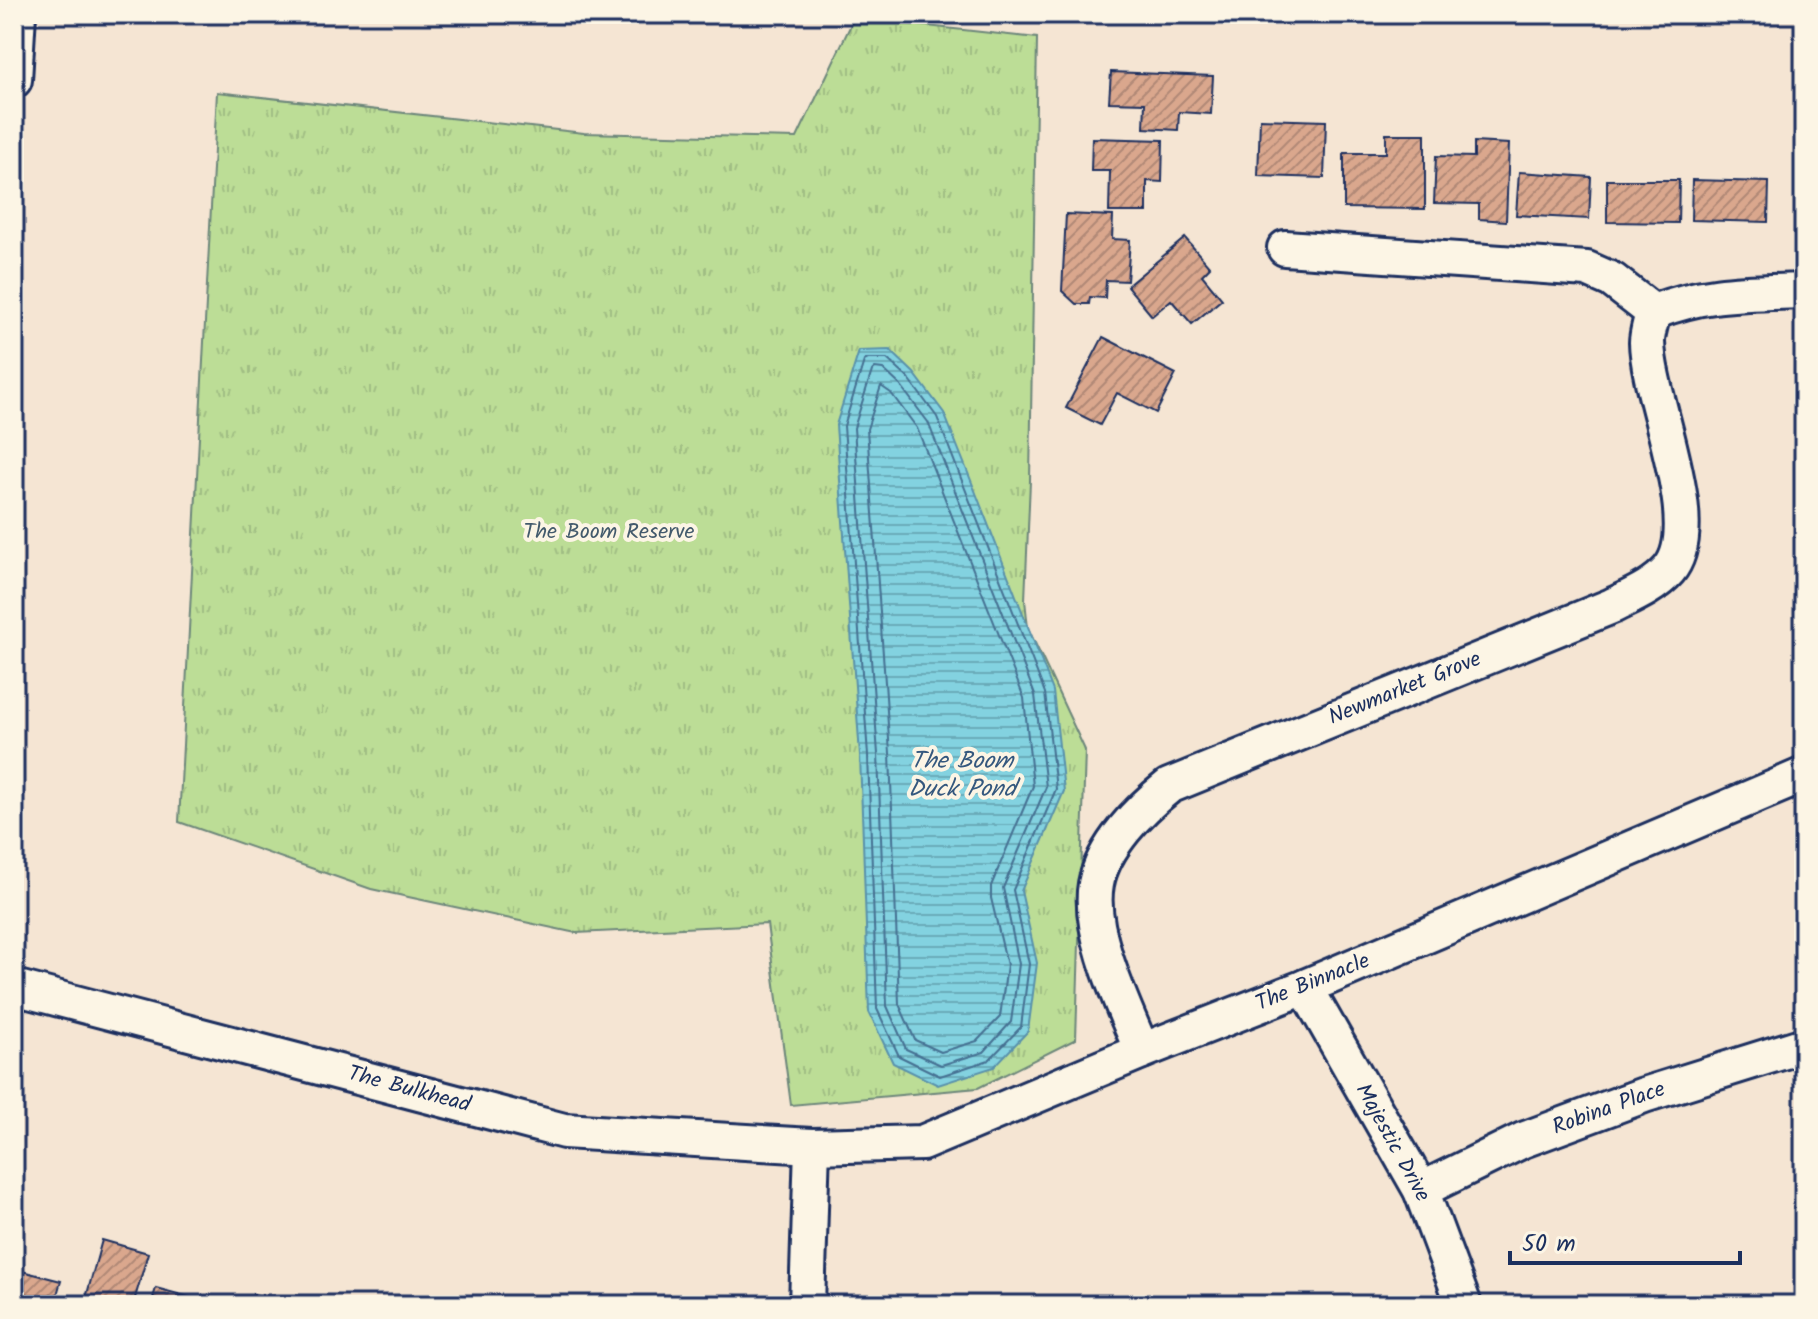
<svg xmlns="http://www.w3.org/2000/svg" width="1818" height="1319" font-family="Kalam,sans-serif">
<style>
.park{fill:url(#park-tufts);stroke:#6c867a;stroke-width:2}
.water{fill:url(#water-rules);stroke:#5991ac;stroke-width:2}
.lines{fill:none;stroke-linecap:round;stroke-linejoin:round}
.shore{stroke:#457092;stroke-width:2}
.building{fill:url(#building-hatch);stroke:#1b2f5e;stroke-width:2}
.street-casing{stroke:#1b2f5e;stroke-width:40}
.street{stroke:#fcf5e5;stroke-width:34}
.labels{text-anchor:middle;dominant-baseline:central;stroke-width:8;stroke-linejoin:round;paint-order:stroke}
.park-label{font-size:22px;fill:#435a6c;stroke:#fcf5e5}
.street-label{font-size:22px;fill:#1b2f5e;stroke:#fcf5e5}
.water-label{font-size:24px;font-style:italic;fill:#35587e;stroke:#fcf5e5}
</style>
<defs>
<pattern id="park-tufts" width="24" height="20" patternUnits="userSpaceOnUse" patternTransform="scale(2)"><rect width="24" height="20" fill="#bcdd96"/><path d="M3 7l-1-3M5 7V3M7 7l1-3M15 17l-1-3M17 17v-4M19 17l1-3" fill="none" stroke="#a1be84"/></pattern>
<pattern id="water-rules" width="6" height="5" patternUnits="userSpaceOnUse" patternTransform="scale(2)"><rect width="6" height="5" fill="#83d2e0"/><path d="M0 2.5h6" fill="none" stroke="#6aabb9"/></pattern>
<pattern id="building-hatch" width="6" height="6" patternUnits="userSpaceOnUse" patternTransform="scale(2)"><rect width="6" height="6" fill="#daa78d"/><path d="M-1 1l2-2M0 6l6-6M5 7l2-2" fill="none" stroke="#b08876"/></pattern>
</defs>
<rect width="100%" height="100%" fill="#f5e5d3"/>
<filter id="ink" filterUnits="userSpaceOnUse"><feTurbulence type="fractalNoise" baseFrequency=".0125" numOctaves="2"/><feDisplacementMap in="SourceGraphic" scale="16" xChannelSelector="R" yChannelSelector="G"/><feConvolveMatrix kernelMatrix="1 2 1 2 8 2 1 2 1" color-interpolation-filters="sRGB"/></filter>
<g filter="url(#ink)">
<polygon class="park" points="854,18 1037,38 1030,481 1025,600 1028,628 1085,750 1076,1039 978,1088 791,1105 767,924 576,933 371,889 179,822 217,92 584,133 797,138"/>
<polygon class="water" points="890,350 914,373 944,413 974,488 1053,691 1064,791 1021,891 1037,963 1028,1031 994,1067 938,1085 893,1063 869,1012 860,755 836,425 859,351"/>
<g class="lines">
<g class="shore">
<polygon points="868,359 887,359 908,378 937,417 1045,693 1056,789 1013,890 1029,964 1021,1027 989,1060 940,1076 899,1056 877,1009 868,755 844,426 864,361"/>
<polygon points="875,368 883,369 900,385 928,422 1035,695 1046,787 1003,888 1019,964 1011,1022 984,1052 941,1065 906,1049 887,1006 878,754 854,428 872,371"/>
<polygon points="881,386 891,393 917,428 1024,698 1033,786 991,886 991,898 1007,965 1000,1017 977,1041 941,1052 915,1040 899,1004 890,753 867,429"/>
</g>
</g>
<g class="building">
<polygon points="1111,72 1213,76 1211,114 1179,112 1178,130 1144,128 1145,103 1109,102"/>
<polygon points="1260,119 1326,121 1324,178 1258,176"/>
<polygon points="1386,134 1425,134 1425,209 1344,208 1344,153 1386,153"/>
<polygon points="1092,138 1163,140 1162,182 1147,181 1147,212 1109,212 1110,171 1091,171"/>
<polygon points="1474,142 1509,144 1506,221 1479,219 1479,204 1434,203 1436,156 1474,157"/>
<polygon points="1519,172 1591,177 1589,219 1516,215"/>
<polygon points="1607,180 1679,180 1678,223 1607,222"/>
<polygon points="1692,180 1769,182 1768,222 1691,220"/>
<polygon points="1066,214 1113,216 1112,239 1130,240 1127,281 1106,280 1105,298 1090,297 1089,304 1076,304 1062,291"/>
<polygon points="1185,238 1210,267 1202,275 1222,299 1192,324 1171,300 1152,316 1127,286"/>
<polygon points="1103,337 1176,374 1156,413 1117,393 1100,425 1066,408"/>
<polygon points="102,1240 148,1253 133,1305 84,1305"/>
<polygon points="14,1269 61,1281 54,1305 14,1303"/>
<polygon points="156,1288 218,1305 151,1305"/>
<polygon points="253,1294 308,1305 250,1305"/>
</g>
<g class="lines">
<g class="street-casing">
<g id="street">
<polyline points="14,80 18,14"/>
<polyline points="1285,248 1587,269 1612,280 1653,312"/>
<polyline points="14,987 564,1131 812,1146 922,1143 1142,1051 1305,987 1804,775"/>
<polyline points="1305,987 1421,1190 1464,1305"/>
<path d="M 1142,1051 C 1124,1007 1087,932 1096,884 C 1103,846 1140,809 1169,786 L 1612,606 C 1632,596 1654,587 1669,570 C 1707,525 1648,399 1647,342 C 1647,333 1651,322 1653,312 C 1707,291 1748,293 1804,291"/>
<polyline points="1421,1190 1523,1140 1644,1095 1804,1045"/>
<polyline points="807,1305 812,1146"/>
</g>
</g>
<use href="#street" class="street"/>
</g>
</g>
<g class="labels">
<g class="park-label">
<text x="609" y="532">The Boom Reserve</text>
</g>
<g class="street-label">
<text transform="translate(1405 689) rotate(-22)">Newmarket Grove</text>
<text transform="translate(1313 983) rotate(-22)">The Binnacle</text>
<text transform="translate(409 1090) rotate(15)">The Bulkhead</text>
<text transform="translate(1609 1109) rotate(-20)">Robina Place</text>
<text transform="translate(1392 1143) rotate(61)">Majestic Drive</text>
</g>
<g class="water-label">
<text x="962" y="761">The Boom<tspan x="962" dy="28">Duck Pond</tspan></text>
</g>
</g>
<rect width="1818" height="1319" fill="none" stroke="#fcf5e5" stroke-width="48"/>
<rect x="24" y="24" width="1770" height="1271" fill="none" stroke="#1b2f5e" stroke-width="3" filter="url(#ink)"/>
<path d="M1510 1251v12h230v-12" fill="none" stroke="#1b2f5e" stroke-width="4"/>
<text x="1522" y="1251" font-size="24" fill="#1b2f5e" stroke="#fcf5e5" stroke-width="6" paint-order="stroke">50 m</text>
</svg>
